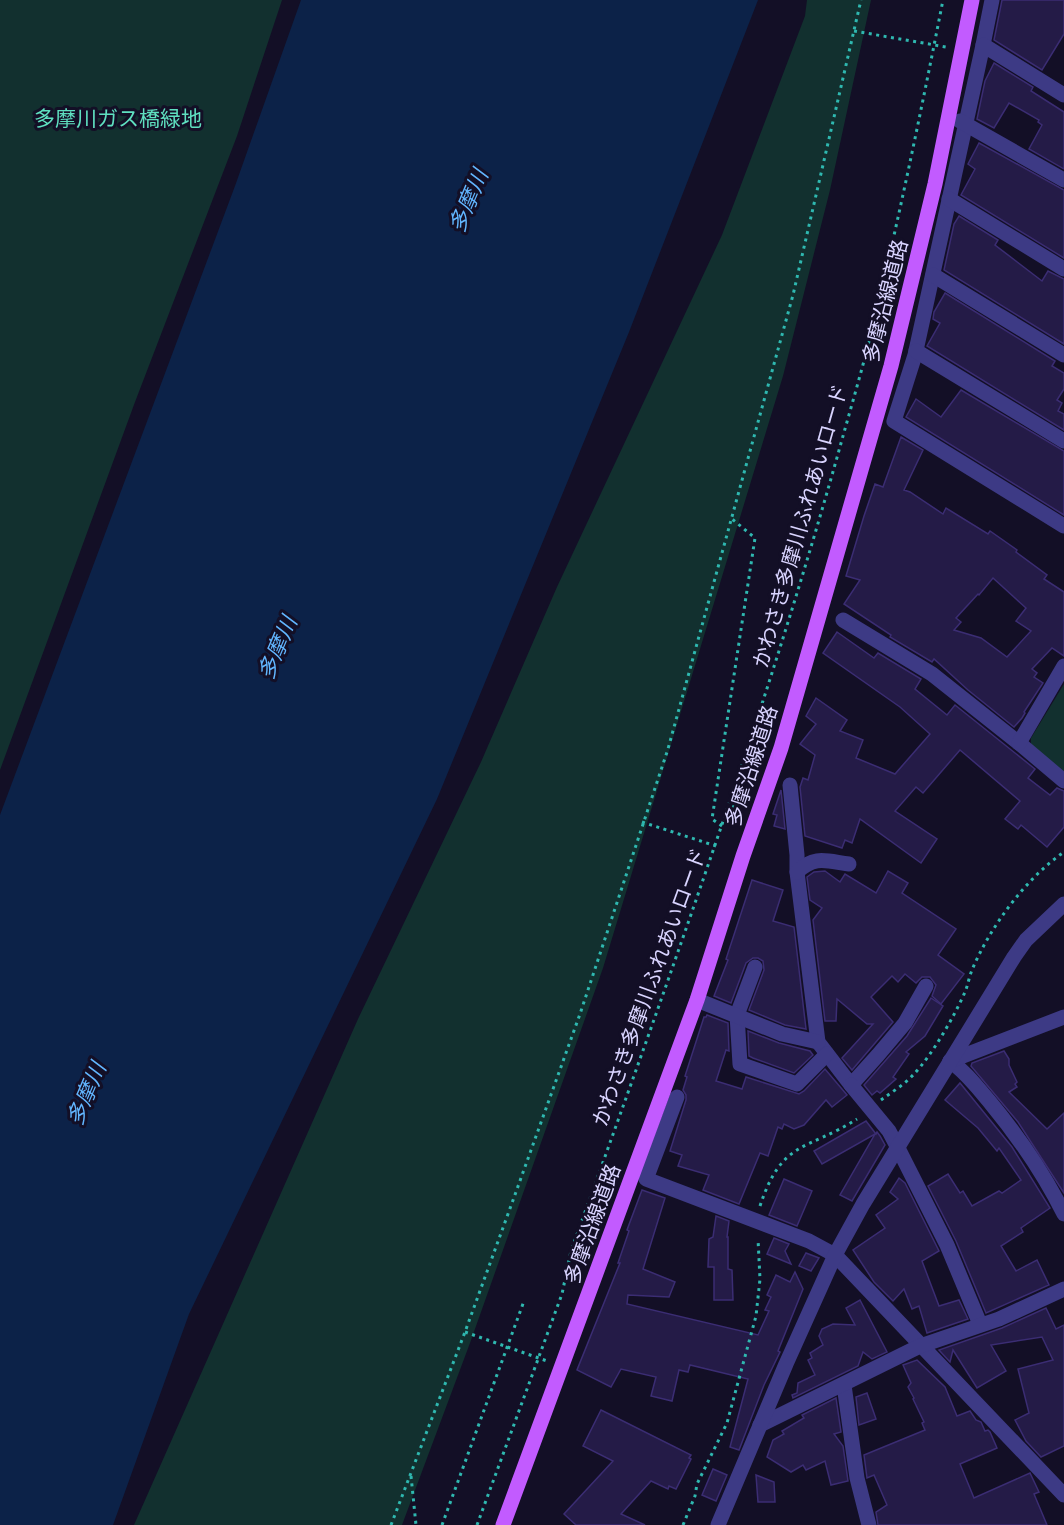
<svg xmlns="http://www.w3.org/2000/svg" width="1064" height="1525" font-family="'Space Grotesk','Noto Sans JP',sans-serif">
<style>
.green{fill:#12302f}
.water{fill:#0c2248}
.building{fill:#241b47;stroke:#3b2d73;stroke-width:1.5;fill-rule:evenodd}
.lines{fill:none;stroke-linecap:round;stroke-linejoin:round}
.path{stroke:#2fb8b0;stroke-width:3;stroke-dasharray:3 4.5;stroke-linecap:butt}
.minor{stroke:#3d3a85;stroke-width:15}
.major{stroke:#c25bff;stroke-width:15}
.labels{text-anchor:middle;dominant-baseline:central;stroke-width:6;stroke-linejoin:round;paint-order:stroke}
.park-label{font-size:21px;fill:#5fe0c0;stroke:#130f26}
.street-label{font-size:21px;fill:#d9d4ff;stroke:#130f26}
.water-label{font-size:22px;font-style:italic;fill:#62b6ff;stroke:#130f26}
</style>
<rect width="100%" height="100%" fill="#130f26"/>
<g class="green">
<polygon points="0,0 282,0 237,136 135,402 0,770"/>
<polygon points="807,0 871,0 830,190 783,376 603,968 470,1343 402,1525 134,1525 358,1019 481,762 557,587 722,235 805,16"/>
<polygon points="1064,684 1064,776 1031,745 1031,738"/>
</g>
<polygon class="water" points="301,0 758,0 629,332 437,799 189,1314 113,1525 0,1525 0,815 235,186"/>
<g class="building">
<polygon points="1002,0 1064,0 1064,34 1042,70 994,40"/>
<polygon points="994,63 1033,87 1031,91 1064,112 1064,169 1029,149 1042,125 1038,122 1039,120 1009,103 994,128 977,119 985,81"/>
<polygon points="979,143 1064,190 1064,258 961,195 975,169 968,164"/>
<polygon points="959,216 998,240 995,245 1042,281 1048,271 1064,279 1064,344 944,270 954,224"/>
<polygon points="945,293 1055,361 1052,366 1064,373 1064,389 1057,400 1062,403 1058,411 1064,414 1064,430 927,346 940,323 933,319 934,312"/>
<polygon points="961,390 1064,451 1064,515 906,417 916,399 941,417"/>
<path d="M 901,437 L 923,450 L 904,490 L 910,492 L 943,514 L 946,508 L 988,534 L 990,531 L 1017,550 L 1016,552 L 1047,575 L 1044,579 L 1064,592 L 1064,656 L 1052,648 L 1032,669 L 1037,673 L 1034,677 L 1043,683 L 1024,712 L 1025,713 L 1022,718 L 1014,727 L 968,690 L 934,659 L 932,662 L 890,637 L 891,635 L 844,604 L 860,580 L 846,576 L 864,516 L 875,484 L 883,487 ZM 993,578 L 1026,608 L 1016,621 L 1031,631 L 1007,657 L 981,638 L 954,630 L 961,622 L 956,618 L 978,594 L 979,595 Z"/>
<polygon points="837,632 874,658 878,653 921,679 915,689 947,715 955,705 1035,769 1028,778 1050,795 1057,788 1064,791 1064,827 1047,847 1021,825 1018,829 1005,819 1020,801 960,750 923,793 916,787 895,811 937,839 921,863 860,819 852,843 845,840 842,848 805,836 800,787 803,778 808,780 815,755 800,744 816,724 806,716 816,698 847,720 840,731 863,740 856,758 895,774 930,734 900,707 823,653"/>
<polygon points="781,790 785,829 774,826 777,815 773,814"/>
<polygon points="825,871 840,882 845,874 876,893 888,871 908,883 902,893 956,929 938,955 964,974 941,1004 932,996 936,985 930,977 922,977 916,983 905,974 898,982 892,976 871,997 893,1022 852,1070 842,1058 873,1024 867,1024 837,999 836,1021 825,1021 813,920 822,908 810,900 807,877 814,872"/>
<polygon points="752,880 783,890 773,921 794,927 806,1029 785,1025 749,1010 764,970 763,961 758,958 753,958 746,963 731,1003 714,996 728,960 726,959"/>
<polygon points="931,998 943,1006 925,1036 906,1052 909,1054 893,1077 896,1079 880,1093 877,1091 872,1095 864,1085 907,1036"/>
<polygon points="707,1015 728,1023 729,1051 726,1050 716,1081 742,1089 746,1077 799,1094 804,1091 825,1069 847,1095 832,1107 826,1100 804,1125 794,1129 784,1124 782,1129 778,1127 768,1156 760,1153 739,1204 703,1190 709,1175 678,1166 682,1155 670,1151 686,1100 686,1095 683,1090 687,1077 685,1076 704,1017 706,1017"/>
<polygon points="748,1031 779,1043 810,1051 813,1055 794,1073 753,1058 749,1056"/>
<polygon points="1004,1051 1009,1059 1009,1065 1017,1082 1015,1084 1017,1087 1009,1092 1047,1129 1064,1113 1064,1193 1018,1122 971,1066 972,1063"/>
<polygon points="960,1083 1012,1147 1050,1208 1021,1228 1023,1232 1001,1246 1016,1271 1037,1260 1049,1285 986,1313 956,1241 928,1186 948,1174 960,1193 963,1191 972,1206 999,1191 1002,1193 1021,1180 999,1148 997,1151 978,1128 945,1100"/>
<polygon points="866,1121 876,1134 877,1132 880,1136 885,1145 852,1201 840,1195 875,1134 822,1164 814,1151"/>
<polygon points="899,1178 905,1183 939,1251 922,1261 939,1306 959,1300 968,1319 927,1333 919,1306 912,1309 904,1289 893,1301 874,1282 853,1250 885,1228 876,1215 898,1199 890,1192"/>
<polygon points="784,1179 812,1191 797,1226 769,1215"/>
<polygon points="642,1190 665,1198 643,1269 675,1282 669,1297 628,1295 627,1304 758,1335 769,1311 765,1310 771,1297 767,1295 776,1275 790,1282 795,1272 803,1289 778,1351 780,1352 764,1385 739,1450 730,1447 748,1379 690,1365 688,1372 679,1370 672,1401 651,1396 656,1377 621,1369 611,1387 577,1370 620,1263 618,1263 629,1231 627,1230"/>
<polygon points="716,1216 729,1221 727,1237 728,1237 728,1269 732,1270 733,1300 714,1300 714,1267 708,1267 709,1239 713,1237"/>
<polygon points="774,1238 789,1244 785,1251 791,1264 767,1254"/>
<polygon points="806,1253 819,1258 811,1271 799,1266"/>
<polygon points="860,1300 887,1352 872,1359 863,1352 858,1366 793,1398 792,1395 797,1393 798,1383 815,1375 808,1360 812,1358 810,1353 823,1345 819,1336 822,1329 833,1324 855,1325 846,1308"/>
<polygon points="1046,1308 1056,1329 1064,1325 1064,1446 1041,1457 1026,1441 1015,1420 1029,1413 1018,1369 1053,1360 1042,1337 991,1345 1006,1371 977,1388 953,1350 950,1362 939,1350 1002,1328"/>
<polygon points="917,1360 945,1387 957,1416 970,1411 976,1420 981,1422 985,1431 988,1430 990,1432 997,1448 960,1464 974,1498 1030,1473 1039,1492 1034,1494 1047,1525 878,1525 876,1512 887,1505 874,1475 867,1478 864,1455 925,1430 922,1423 924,1422 913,1399 914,1398 908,1387 911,1383 903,1365"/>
<polygon points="867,1393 876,1419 859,1425 856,1397"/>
<polygon points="836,1398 841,1432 834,1434 843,1446 848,1481 831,1485 825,1461 806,1470 803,1465 791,1472 767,1457 773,1440 784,1434 782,1431 804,1418 802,1415"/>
<polygon points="601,1410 691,1455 689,1458 691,1459 676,1489 669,1486 668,1489 651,1481 621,1514 645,1525 576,1525 564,1514 613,1461 583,1446"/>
<polygon points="713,1469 727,1475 716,1501 702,1495"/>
<polygon points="756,1475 774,1482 775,1502 758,1502"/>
</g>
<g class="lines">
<g class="path">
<polyline points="854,31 946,47"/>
<polyline points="725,821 754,772"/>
<polyline points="642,822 716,846"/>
<polyline points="722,826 712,819 755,538 732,519"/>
<path d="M 881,1100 C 892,1092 905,1084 914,1074 C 932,1055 954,1017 965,992 C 968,985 969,977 972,970 C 990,927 1026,878 1064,852"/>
<path d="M 760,1206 C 782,1139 807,1151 857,1119"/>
<polyline points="465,1332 547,1361"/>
<polyline points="411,1476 416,1525"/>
<polyline points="391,1525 465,1332 512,1203 580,1014 668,749 793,295 861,0"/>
<polyline points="442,1525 524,1301"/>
<path d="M 477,1525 L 562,1294 L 571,1251 C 666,987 762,724 838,454 C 849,414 861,374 871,334 C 898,223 921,112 943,0"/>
<polyline points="683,1525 695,1496 697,1484 727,1423 756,1316 760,1279 758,1239"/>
</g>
<g class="minor">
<polyline points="983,45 992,0"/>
<polyline points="1064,95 983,45 915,355 894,421 1064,526"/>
<polyline points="960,121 1064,180"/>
<polyline points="949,199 1064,269"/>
<polyline points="933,275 1064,355"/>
<polyline points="916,351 1064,441"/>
<polyline points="843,620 932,674 1019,743 1064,781"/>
<polyline points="1019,743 1064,666"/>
<polyline points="790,785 797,855 797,872 818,1042 851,1085 878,1055 905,1023 926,986"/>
<path d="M 797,872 C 815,855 826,861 849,864"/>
<polyline points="755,967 737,1015 740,1064 797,1084 827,1054"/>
<polyline points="697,1000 782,1034 818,1042"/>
<path d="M 950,1061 C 966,1072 977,1087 989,1101 C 1018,1136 1044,1174 1064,1214"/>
<polyline points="950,1061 1064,1017"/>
<polyline points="851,1085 889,1131 898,1148 947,1245 980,1324"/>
<polyline points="677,1097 646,1179 809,1241 835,1255 1064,1495"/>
<polyline points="844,1385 857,1478 869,1525"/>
<polyline points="760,1425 920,1346 999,1319 1064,1289"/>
<polyline points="718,1525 786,1364 835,1255 863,1204 1014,957 1026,940 1064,904"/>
</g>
<polyline class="major" points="503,1525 697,1000 743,856 781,748 891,366 935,184 972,0"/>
</g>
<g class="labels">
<g class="park-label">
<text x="118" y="118">多摩川ガス橋緑地</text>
</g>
<g class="street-label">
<text transform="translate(885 301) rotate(-76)">多摩沿線道路</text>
<text transform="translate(800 526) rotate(-74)">かわさき多摩川ふれあいロード</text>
<text transform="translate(751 766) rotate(-72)">多摩沿線道路</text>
<text transform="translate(649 987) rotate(-70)">かわさき多摩川ふれあいロード</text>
<text transform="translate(592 1224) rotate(-70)">多摩沿線道路</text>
</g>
<g class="water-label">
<text transform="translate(468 201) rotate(-67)">多摩川</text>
<text transform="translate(277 648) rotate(-67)">多摩川</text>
<text transform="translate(86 1094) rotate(-67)">多摩川</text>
</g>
</g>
</svg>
